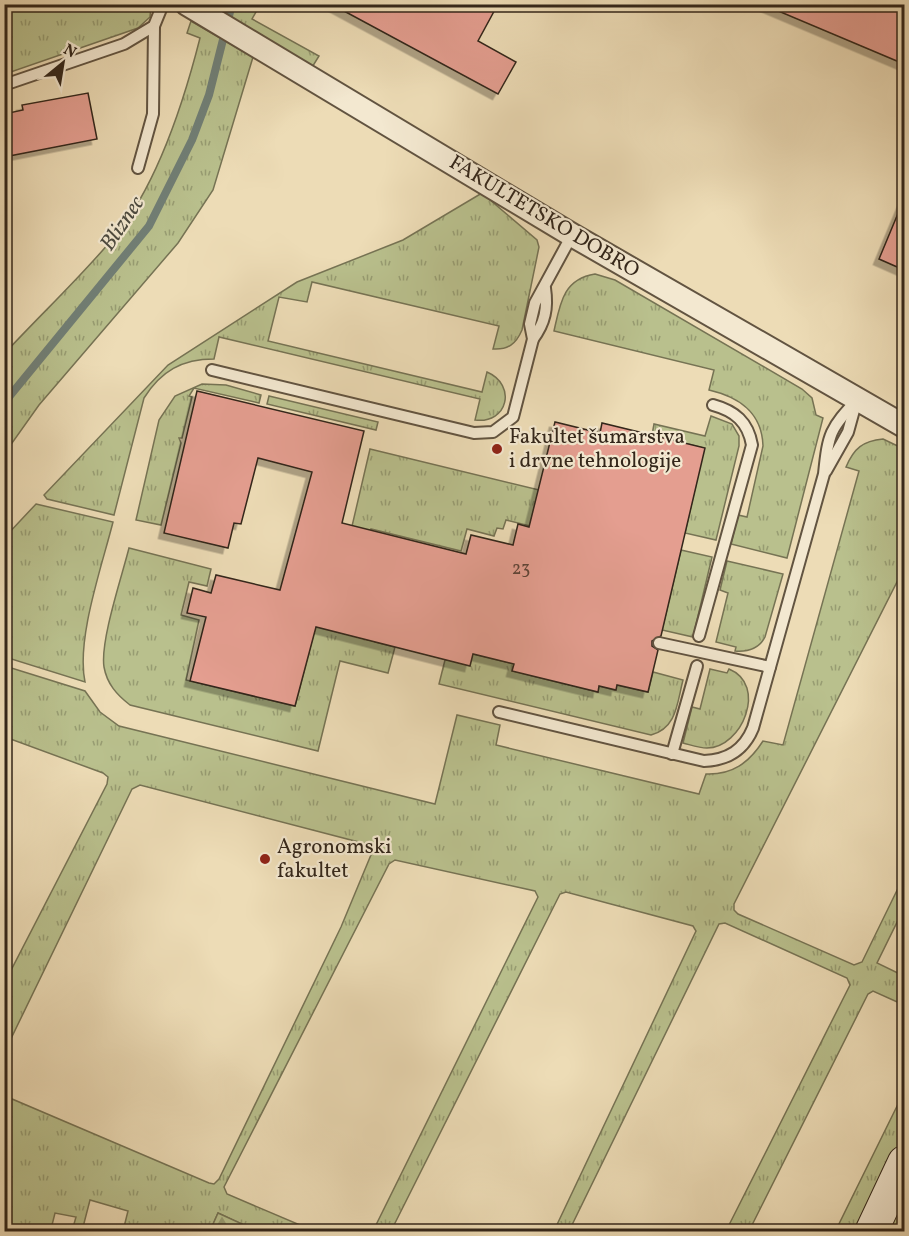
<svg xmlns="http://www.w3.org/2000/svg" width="909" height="1236" font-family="Vollkorn,serif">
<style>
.grass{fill:url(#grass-tufts);stroke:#767354;stroke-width:1.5}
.forest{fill:url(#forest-firs);stroke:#767354;stroke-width:1.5}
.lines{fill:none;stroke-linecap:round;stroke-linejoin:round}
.stream{stroke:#717f76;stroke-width:8}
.building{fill:#e49e90;stroke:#33261a;stroke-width:1.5;filter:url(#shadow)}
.lane-casing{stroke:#625441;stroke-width:14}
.street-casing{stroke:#625441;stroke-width:26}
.secondary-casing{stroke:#33261a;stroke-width:34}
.lane{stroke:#f3e8d0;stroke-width:10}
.street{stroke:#f3e8d0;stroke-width:22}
.secondary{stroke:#f3e8d0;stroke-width:32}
.poi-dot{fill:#8f2418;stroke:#f3e8d0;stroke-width:2}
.labels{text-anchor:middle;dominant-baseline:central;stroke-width:4.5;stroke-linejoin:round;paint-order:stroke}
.number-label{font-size:18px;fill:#5f4438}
.street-label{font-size:21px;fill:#33261a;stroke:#f3e8d0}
.poi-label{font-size:21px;fill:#33261a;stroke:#f3e8d0;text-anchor:start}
.water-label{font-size:22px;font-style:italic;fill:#4d4b40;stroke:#f3e8d0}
</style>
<defs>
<pattern id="grass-tufts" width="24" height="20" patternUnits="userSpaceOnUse" patternTransform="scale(1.5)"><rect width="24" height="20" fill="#b9c08d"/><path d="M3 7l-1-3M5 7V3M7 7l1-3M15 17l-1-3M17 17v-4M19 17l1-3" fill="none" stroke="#979c72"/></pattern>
<pattern id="forest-firs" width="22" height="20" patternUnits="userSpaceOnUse" patternTransform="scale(1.5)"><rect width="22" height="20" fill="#b9c08d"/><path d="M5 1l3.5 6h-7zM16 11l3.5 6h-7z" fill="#979c72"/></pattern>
<filter id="shadow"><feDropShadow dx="-5.5" dy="5.5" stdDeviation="0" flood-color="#0004"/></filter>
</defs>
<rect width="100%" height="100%" fill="#eddcb6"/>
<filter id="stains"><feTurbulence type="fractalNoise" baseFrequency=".00333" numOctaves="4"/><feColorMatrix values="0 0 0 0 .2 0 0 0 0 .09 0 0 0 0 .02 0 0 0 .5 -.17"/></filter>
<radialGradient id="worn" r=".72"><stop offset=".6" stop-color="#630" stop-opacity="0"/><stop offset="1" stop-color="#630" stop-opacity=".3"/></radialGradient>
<g class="grass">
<polygon points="4,5 5,4 151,5 150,17 138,28 5,74"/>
<polygon points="202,5 260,5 252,19 319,56 311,69"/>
<path d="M 191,21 L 253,57 L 213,190 L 178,243 L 39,405 L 5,453 L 5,353 C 41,314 81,277 115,236 C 157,185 184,101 200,38 L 187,33 Z"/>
<path d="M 482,193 L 537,240 L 539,247 L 522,330 C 516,344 508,350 493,349 L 499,326 L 312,282 L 307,302 L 279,297 L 268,341 L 482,392 L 487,372 C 517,385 508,424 475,420 L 480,399 L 219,337 L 214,359 C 182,359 161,371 144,398 L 114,515 L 47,499 L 44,495 L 168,365 L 297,282 L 403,240 Z"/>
<path d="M 595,274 L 615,280 L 802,389 L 812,398 L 816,415 L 823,418 L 787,558 L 731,544 L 738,515 L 747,517 L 763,446 C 762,412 739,397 709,390 L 714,370 L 554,331 C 560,304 563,279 595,274 Z"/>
<polygon points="202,384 226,385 261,395 259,403 194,388 189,396 192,397 182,438 179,438 181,443 161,525 136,520 159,420 175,396"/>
<polygon points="269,396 378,422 376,430 267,404"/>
<polygon points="711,416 732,424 739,436 739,446 716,540 685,533 704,448 652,435 654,424 705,436"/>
<path d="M 883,439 L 904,449 L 904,568 L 734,904 L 734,910 L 738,914 L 854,965 L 862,962 L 904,876 L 904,908 L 877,963 L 904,976 L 904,1005 L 873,991 L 868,994 L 749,1231 L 726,1231 L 850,985 L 847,978 L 725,923 L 719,924 L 569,1231 L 554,1231 L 696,931 L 693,926 L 566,892 L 560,894 L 557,900 L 391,1231 L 373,1231 L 538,897 L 535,891 L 395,860 L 389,864 L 224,1187 L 227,1194 L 314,1231 L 257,1231 L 218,1213 L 210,1231 L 123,1231 L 128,1211 L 90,1200 L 82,1231 L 72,1231 L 76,1217 L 55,1213 L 51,1229 L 41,1227 L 40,1231 L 15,1231 L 12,1226 L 5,1230 L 5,1096 L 209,1183 L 214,1184 L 219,1179 L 341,927 L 373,850 L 370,845 L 140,785 L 132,789 L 5,1051 L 5,982 L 107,784 L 108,777 L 103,773 L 5,737 L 5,666 L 85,691 L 100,712 L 119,726 L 435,804 L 457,715 L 500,725 L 496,745 L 699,794 L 706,774 C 732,775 749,763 763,741 L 783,745 L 859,471 L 846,467 C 854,448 863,441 883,439 Z"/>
<polygon points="370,449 564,496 546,530 506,520 503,529 497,528 494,536 467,529 461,551 371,529 358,586 339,582"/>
<path d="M 36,504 L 113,522 C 102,566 76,639 85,682 L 5,657 L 5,537 Z"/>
<path d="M 129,548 L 211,569 L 207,586 L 189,582 L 181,615 L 199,620 L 186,680 L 295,706 L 321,605 L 378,630 L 375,642 L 395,647 L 388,673 L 340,661 L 318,751 L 130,705 C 117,695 107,684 104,667 C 100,641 122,576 129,548 Z"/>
<polygon points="681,550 712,557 693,637 662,630"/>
<path d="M 727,561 L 783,574 L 765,637 C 759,649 748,652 735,651 L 736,647 L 716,642 L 728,593 L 720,590 Z"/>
<path d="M 473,654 L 514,664 L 512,671 L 598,692 L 599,686 L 615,690 L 617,685 L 648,692 L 653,672 L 683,680 C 677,703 677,728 651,735 L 439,684 L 445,660 Z"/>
<path d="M 710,669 L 727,673 L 729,669 C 768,685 742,748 707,748 C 699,748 691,745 683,743 L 692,707 L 700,709 Z"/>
<polygon points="904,1092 904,1134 856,1231 835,1232"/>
<polygon points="904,1185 904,1231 882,1231"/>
</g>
<polygon class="forest" points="218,1213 257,1231 210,1231"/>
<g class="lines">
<polyline class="stream" points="4,403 149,226 192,140 209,95 232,4"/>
</g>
<g class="building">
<polygon points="331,4 498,4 478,41 516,62 498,94"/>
<polygon points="904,4 904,64 764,5 764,4"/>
<polygon points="88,93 97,139 4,157 4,114 23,110 22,105"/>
<polygon points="904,199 904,270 879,259"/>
<polygon points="197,391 364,431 342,523 466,554 471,535 513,545 518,524 529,527 555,422 600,433 602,423 705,448 661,636 652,641 652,646 658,650 648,692 617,685 616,690 599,686 598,692 512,671 514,664 473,654 470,666 316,627 295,706 190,681 206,617 187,613 193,588 211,593 216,575 280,590 312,472 258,458 241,524 234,523 228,548 164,533"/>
</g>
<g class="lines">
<g class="lane-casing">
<g id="lane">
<polyline points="4,85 124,44 154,26 163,4"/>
<polyline points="138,168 153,114 154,26"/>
<path d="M 533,339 C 545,323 548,308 545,288"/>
<polyline points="212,370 474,433 493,432 513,417 533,339 530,324 535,303 572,235"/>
<polyline points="826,471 848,432 856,403"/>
<path d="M 699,636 L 752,445 C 748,422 735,411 713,405"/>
<polyline points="659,643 770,667"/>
<path d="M 499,712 L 704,761 C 728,760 744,750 753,728 L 824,474 C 828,434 830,428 858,399"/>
<polyline points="672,754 697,666"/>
</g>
</g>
<g class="street-casing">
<polyline id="street" points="187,4 572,235 904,426"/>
</g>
<g class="secondary-casing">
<polyline id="secondary" points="871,1232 904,1162"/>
</g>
<use href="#lane" class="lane"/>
<use href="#street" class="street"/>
<use href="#secondary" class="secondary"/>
</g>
<g class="poi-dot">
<circle cx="497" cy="449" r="6"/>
<circle cx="265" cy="859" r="6"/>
</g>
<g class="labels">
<g class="number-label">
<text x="521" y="569">23</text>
</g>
<g class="street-label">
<text transform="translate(544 217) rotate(31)">FAKULTETSKO DOBRO</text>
</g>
<g class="poi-label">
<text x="509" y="437">Fakultet šumarstva<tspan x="509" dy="24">i drvne tehnologije</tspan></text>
<text x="277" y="847">Agronomski<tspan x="277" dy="24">fakultet</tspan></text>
</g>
<g class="water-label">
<text transform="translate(123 224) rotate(-56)">Bliznec</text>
</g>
</g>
<rect width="909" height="1236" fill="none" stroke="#eddcb6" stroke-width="24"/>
<rect x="6" y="6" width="897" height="1224" fill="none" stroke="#33261a" stroke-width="3"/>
<rect x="12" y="12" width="885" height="1212" fill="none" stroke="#33261a" stroke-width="1.5"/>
<g transform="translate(63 63) rotate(30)" stroke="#f3e8d0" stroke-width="4.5" paint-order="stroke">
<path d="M0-4.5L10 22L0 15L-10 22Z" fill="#33261a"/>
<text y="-9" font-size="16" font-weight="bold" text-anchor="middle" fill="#33261a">N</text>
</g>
<rect width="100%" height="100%" filter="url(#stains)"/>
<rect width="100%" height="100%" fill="url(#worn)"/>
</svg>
